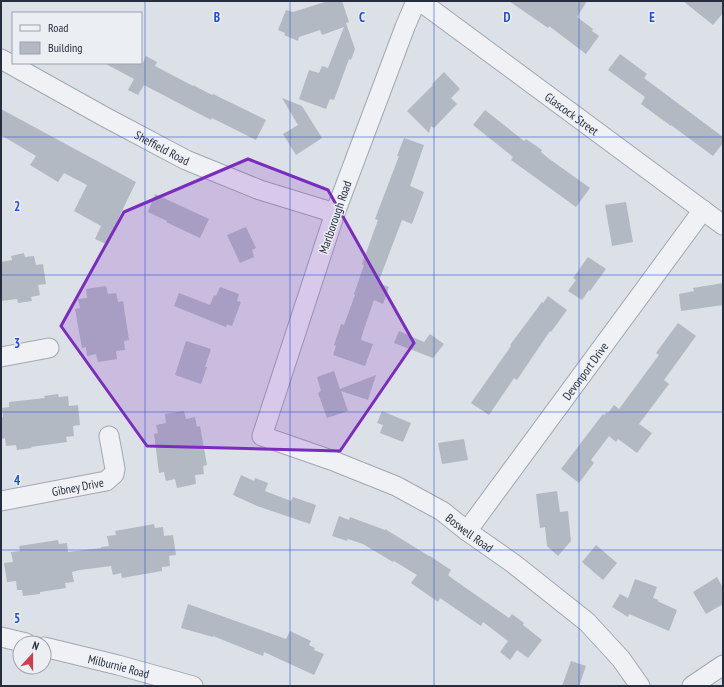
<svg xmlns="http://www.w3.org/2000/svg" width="724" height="687" font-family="'PT Sans Narrow',sans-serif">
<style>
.building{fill:#b3b9c3}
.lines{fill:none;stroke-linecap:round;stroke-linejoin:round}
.minor-casing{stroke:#a2a7b1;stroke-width:21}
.minor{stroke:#eff1f5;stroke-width:19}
.marked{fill:#7b2cbf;fill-opacity:0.2;stroke:#7b2cbf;stroke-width:3;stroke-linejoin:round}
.grid{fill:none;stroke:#1d4ed8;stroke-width:1;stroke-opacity:0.55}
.labels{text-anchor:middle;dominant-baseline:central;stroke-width:3;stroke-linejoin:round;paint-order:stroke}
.street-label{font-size:12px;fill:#262d3d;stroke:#ebeff4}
.grid-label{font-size:13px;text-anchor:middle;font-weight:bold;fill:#1d4ed8;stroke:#ebeff4;stroke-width:3;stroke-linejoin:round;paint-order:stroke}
</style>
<rect width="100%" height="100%" fill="#dce0e7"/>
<g class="building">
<polygon points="328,1 342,1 349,22 346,23 355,49 351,60 349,59 334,100 330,99 326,109 299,99 309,70 319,73 322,66 328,68 344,27 322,35 320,30 299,37 298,41 284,35 285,33 278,30 286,10 293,12"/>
<polygon points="509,1 587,1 577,17 593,29 592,31 599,36 586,54 549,26 548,28"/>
<polygon points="683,1 723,1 723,13 713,25"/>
<polygon points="620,54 647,74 644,78 723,137 723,143 713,156 671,125 671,126 641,104 645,97 608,70"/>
<polygon points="146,56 157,62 155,66 193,86 193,85 212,95 213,94 266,120 256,140 212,118 211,120 144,85 138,95 128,90 134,79 104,63 143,63"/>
<polygon points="444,72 460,89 451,98 457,104 434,128 431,126 429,133 407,111 433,85 432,84"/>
<polygon points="282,98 302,106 322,138 296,155 283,134 298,125"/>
<polygon points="1,109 136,182 106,244 95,239 101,226 74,211 87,185 64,173 58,182 30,165 36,156 1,135"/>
<polygon points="485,110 524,141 526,139 542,150 541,152 548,158 590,188 576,207 511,160 513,157 473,125"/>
<polygon points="404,138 424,145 410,186 424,192 412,224 402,220 378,283 389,287 383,304 374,300 363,332 361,340 373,344 365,366 333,355 336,346 334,345 341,324 344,325 355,295 354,294 364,265 362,264 378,220 375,219 399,156 397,156"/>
<polygon points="155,194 209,219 200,238 166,222 167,221 148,212"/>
<polygon points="626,202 633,242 612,246 605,205"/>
<polygon points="246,227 256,248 252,250 254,257 240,263 227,235"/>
<polygon points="24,253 25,257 34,256 36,265 43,264 46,284 38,285 40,295 31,297 32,301 18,303 17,299 1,301 1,262 12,260 11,256"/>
<polygon points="588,257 606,269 590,291 589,290 582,300 568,291 576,280 573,278"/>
<polygon points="723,283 723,305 681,311 679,294 694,291 693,288"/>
<polygon points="106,286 108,294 116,293 118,302 123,301 129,340 124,341 125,350 116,351 117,359 98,362 96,354 87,356 86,347 82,348 75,309 80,308 78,299 87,298 86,289"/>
<polygon points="220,287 239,294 237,301 241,302 232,326 227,324 226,327 174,306 179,293 210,305 214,295 216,296"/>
<polygon points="548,296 567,310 551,332 550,331 517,380 514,378 489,415 471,403 511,346 510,345 542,302 543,303"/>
<polygon points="678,323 696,336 664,380 669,384 639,424 652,433 637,453 618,439 616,442 609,436 591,460 594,463 579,483 561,469 603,414 604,415 607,412 608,413 614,405 619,409 659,355 656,353"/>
<polygon points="399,331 424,342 430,334 444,344 433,358 394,343"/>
<polygon points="186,341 211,349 205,367 207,367 201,384 175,375"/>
<polygon points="334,371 340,389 376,375 368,400 341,391 348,411 327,418 318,393 321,391 317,377"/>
<polygon points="58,394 59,397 68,396 69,406 78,405 80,425 73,426 74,436 66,437 67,442 31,447 32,448 17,450 16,445 6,446 5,438 1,439 1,418 3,417 2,408 9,407 9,402 45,398 44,396"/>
<polygon points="184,411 186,419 195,417 197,427 200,426 207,465 203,466 204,474 195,475 196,484 177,488 175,479 166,481 164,472 159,473 154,434 158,433 156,425 166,423 165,414"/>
<polygon points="382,411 411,423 403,442 380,433 383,425 377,423"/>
<polygon points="464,439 468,460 442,464 438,443"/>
<polygon points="241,475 254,481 255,478 268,483 265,491 291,501 293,497 316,505 310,524 257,506 233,495"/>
<polygon points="557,491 560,512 568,511 571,541 558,556 547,546 545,527 540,528 536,494"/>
<polygon points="339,516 349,520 350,517 385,530 385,529 429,556 430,556 451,570 448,575 453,579 509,618 512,614 524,623 523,625 542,640 528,658 517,650 510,660 500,652 508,641 483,622 481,626 440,598 438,602 411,583 417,575 394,561 393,562 363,544 348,539 347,541 332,536"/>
<polygon points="154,524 155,528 163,527 164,536 173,535 176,555 169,556 170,566 162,567 162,571 122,578 121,573 113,575 111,566 80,570 72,572 74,582 65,583 66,588 40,592 40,594 23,596 22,590 17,590 16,581 7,582 4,563 13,562 11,552 20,551 19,546 58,540 59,544 67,543 68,552 101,548 101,547 109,546 107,536 116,535 115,531"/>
<polygon points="596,545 617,563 603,580 582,562"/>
<polygon points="717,577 723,588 723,604 706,614 693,592"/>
<polygon points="635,579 657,587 653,598 659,600 657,601 677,610 669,631 629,614 628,617 612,607 620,594 628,598"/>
<polygon points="188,604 286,639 290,631 311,641 309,645 315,648 314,650 324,654 314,675 264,652 263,656 213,636 213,637 181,628"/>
<polygon points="571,661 586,666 579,686 562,686"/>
</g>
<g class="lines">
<g class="minor-casing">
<g id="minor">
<path id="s1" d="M 416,1 L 405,27 L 335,213 L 262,436 L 331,460 L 396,486 L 442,511 L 467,531 L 514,564 L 587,622 L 621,659 L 640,686"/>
<path id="s2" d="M 420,1 L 723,225"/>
<path id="s3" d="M 1,59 L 105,117 L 186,160 L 260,190 L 335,213"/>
<polyline points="1,357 49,348"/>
<path id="s4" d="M 1,501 L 106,481 L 114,474 L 115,469 L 109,436"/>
<path id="s5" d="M 467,531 L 703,210"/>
<polyline points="1,637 26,643"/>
<path id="s6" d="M 44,647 L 118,665 L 193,686"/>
<polyline points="692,686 723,665"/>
</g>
</g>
<use href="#minor" class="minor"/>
</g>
<path class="marked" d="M 248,159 L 328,190 L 414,343 L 340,451 L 147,446 L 61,326 L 124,212 Z"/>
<path class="grid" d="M 145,1 L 145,686M 290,1 L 290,686M 434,1 L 434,686M 579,1 L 579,686M 1,137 L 723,137M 1,275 L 723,275M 1,412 L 723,412M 1,550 L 723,550"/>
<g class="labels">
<g class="street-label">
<text stroke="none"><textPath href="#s2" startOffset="189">Glascock Street</textPath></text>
<text stroke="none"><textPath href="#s3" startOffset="184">Sheffield Road</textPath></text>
<text transform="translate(335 217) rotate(-71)">Marlborough Road</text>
<text stroke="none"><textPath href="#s5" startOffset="199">Devonport Drive</textPath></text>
<text stroke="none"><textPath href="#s4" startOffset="78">Gibney Drive</textPath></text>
<text stroke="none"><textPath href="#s1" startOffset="692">Boswell Road</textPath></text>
<text stroke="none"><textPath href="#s6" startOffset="77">Milburnie Road</textPath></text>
</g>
</g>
<g class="grid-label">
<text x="217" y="22">B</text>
<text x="362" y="22">C</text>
<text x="507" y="22">D</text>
<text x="652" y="22">E</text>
<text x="17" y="211">2</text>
<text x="17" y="348">3</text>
<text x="17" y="485">4</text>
<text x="17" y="623">5</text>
</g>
<rect width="724" height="687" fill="none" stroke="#262d3d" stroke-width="4"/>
<rect x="12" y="12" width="130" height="52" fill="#ebeff4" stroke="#9ca1ab"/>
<rect x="20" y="25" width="20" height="6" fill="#eff1f5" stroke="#9ca1ab"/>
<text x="48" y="32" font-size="12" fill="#262d3d">Road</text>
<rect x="20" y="42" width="20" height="12" fill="#b3b9c3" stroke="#9ca1ab"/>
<text x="48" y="52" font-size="12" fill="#262d3d">Building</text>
<g transform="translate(32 655) rotate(21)"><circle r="19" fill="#ebeff4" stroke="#9ca1ab"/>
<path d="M0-3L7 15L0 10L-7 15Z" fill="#cf3e4e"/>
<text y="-6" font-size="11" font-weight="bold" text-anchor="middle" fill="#262d3d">N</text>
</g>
</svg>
